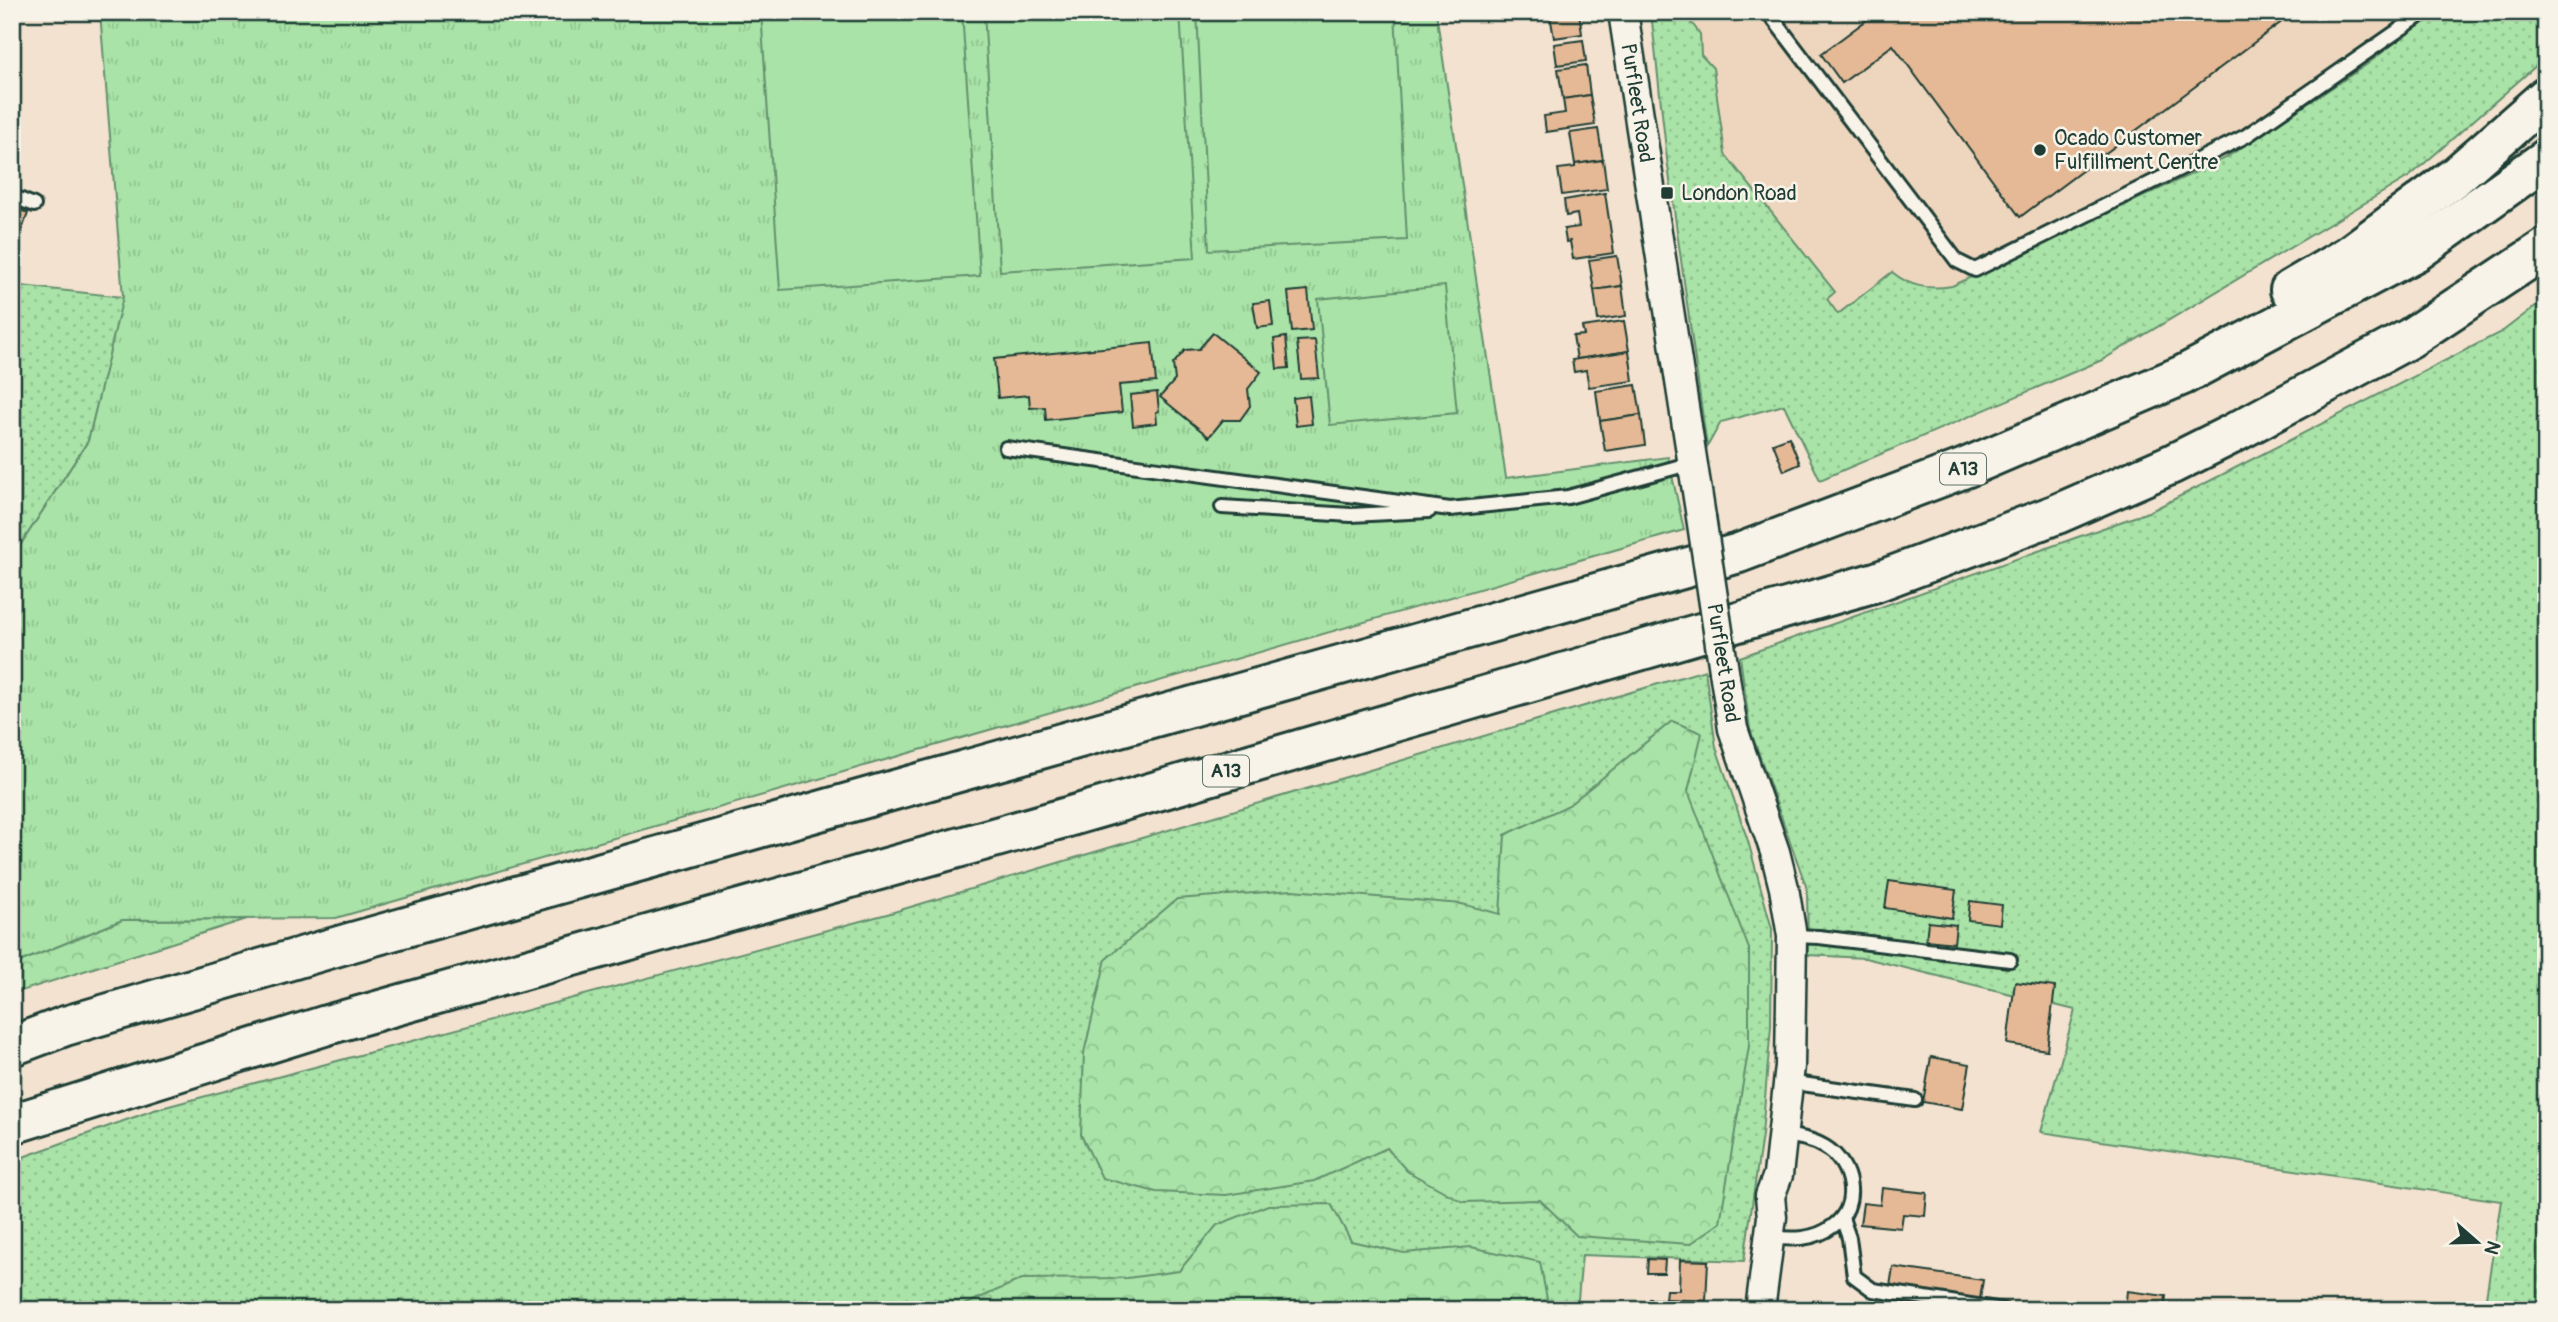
<svg xmlns="http://www.w3.org/2000/svg" width="2558" height="1322" font-family="Pangolin,sans-serif">
<style>
.built{fill:#eed6be}
.grass{fill:url(#grass-dots);stroke:#64906e;stroke-width:2}
.forest{fill:url(#forest-crowns);stroke:#64906e;stroke-width:2}
.park{fill:url(#park-tufts);stroke:#64906e;stroke-width:2}
.pitch{fill:#a9e3a7;stroke:#64906e;stroke-width:2}
.building{fill:#e5b995;stroke:#1f3d34;stroke-width:2}
.lines{fill:none;stroke-linecap:round;stroke-linejoin:round}
.service-casing{stroke:#1f3d34;stroke-width:18}
.tertiary-casing{stroke:#1f3d34;stroke-width:33}
.trunk-casing{stroke:#1f3d34;stroke-width:44}
.service{stroke:#f7f3e8;stroke-width:12}
.tertiary{stroke:#f7f3e8;stroke-width:28}
.trunk{stroke:#f7f3e8;stroke-width:38}
.tertiary-bridge-casing{stroke:#1f3d34;stroke-width:33;stroke-linecap:butt}
.tertiary-bridge{stroke:#f7f3e8;stroke-width:28}
.poi-dot{fill:#1f3d34;stroke:#f7f3e8;stroke-width:2.5}
.labels{text-anchor:middle;dominant-baseline:central;stroke-width:5;stroke-linejoin:round;paint-order:stroke}
.shield{fill:#f7f3e8;stroke:#60746a;stroke-width:2}
.shield-label{font-size:19px;font-weight:bold;fill:#1f3d34}
.street-label{font-size:21px;fill:#1f3d34;stroke:#f7f3e8}
.poi-label{font-size:21px;fill:#1f3d34;stroke:#f7f3e8;text-anchor:start}
</style>
<defs>
<pattern id="grass-dots" width="8" height="8" patternUnits="userSpaceOnUse" patternTransform="scale(1.75)"><rect width="8" height="8" fill="#a9e3a7"/><path d="M2 2h.1M6 6h.1" fill="none" stroke="#91c490" stroke-width="1.8" stroke-linecap="round"/></pattern>
<pattern id="forest-crowns" width="20" height="18" patternUnits="userSpaceOnUse" patternTransform="scale(1.75)"><rect width="20" height="18" fill="#a9e3a7"/><path d="M2 6a3 3 0 1 1 6 0M12 15a3 3 0 1 1 6 0" fill="none" stroke="#91c490"/></pattern>
<pattern id="park-tufts" width="24" height="20" patternUnits="userSpaceOnUse" patternTransform="scale(1.75)"><rect width="24" height="20" fill="#a9e3a7"/><path d="M3 7l-1-3M5 7V3M7 7l1-3M15 17l-1-3M17 17v-4M19 17l1-3" fill="none" stroke="#91c490"/></pattern>
</defs>
<rect width="100%" height="100%" fill="#f2e2cf"/>
<filter id="ink" filterUnits="userSpaceOnUse"><feTurbulence type="fractalNoise" baseFrequency=".0143" numOctaves="2"/><feDisplacementMap in="SourceGraphic" scale="14" xChannelSelector="R" yChannelSelector="G"/><feConvolveMatrix kernelMatrix="1 2 1 2 8 2 1 2 1" color-interpolation-filters="sRGB"/></filter>
<g filter="url(#ink)">
<polygon class="built" points="1687,12 2435,12 2366,65 2224,158 1952,286 1935,289 1915,286 1892,272 1838,315 1827,299 1835,292 1725,154 1713,69 1701,55 1700,34 1691,22"/>
<g class="grass">
<path d="M 1651,12 L 1687,12 L 1691,22 L 1700,34 L 1701,55 L 1713,68 L 1725,154 L 1835,292 L 1827,299 L 1838,314 L 1892,272 C 1910,287 1929,290 1952,286 L 2224,159 L 2366,65 L 2435,12 L 2546,12 L 2546,57 L 2410,176 L 2102,360 L 1820,480 L 1784,405 L 1721,422 L 1707,447 L 1667,159 Z"/>
<polygon points="12,285 124,297 88,441 12,558"/>
<polygon points="2546,298 2546,1310 2484,1310 2501,1201 2041,1132 2075,1010 1865,958 1808,955 1807,889 1750,729 1740,657 2151,511 2503,331"/>
<polygon points="1705,670 1716,747 1748,841 1772,929 1771,1026 1762,1135 1744,1261 1582,1255 1577,1310 12,1310 12,1161 154,1110 887,914"/>
</g>
<g class="forest">
<polygon points="1672,721 1702,733 1688,791 1749,949 1749,1046 1720,1223 1690,1244 1577,1236 1540,1200 1463,1202 1407,1171 1387,1148 1314,1181 1226,1195 1156,1192 1102,1178 1081,1135 1084,1053 1106,959 1177,899 1292,890 1462,904 1500,914 1505,835 1569,805"/>
<polygon points="247,919 12,994 12,965 122,920"/>
<polygon points="1331,1204 1351,1241 1404,1253 1471,1247 1540,1262 1549,1310 953,1310 1022,1279 1127,1278 1179,1271 1217,1225 1268,1205"/>
</g>
<polygon class="park" points="100,12 1436,12 1506,478 1668,457 1684,530 336,918 122,920 12,965 12,558 88,441 123,297"/>
<g class="pitch">
<polygon points="761,12 962,12 980,276 780,290"/>
<polygon points="984,12 1180,12 1195,258 1000,271"/>
<polygon points="1197,12 1395,12 1407,240 1209,250"/>
<polygon points="1445,286 1457,413 1330,425 1318,299"/>
</g>
<g class="building">
<polygon points="1569,12 1579,12 1582,34 1554,38 1550,15"/>
<polygon points="1869,12 2295,12 2020,217 1893,45 1842,83 1821,54 1872,16"/>
<polygon points="1583,40 1586,61 1557,65 1554,44"/>
<polygon points="1586,65 1590,95 1563,99 1558,69"/>
<polygon points="1590,95 1595,125 1546,132 1544,116 1565,113 1563,99"/>
<polygon points="1598,129 1603,160 1575,164 1570,133"/>
<polygon points="1603,160 1607,189 1562,195 1558,169 1575,167 1575,164"/>
<polygon points="1605,193 1614,253 1573,259 1570,241 1566,242 1564,229 1579,227 1577,214 1566,216 1564,200"/>
<polygon points="12,207 28,213 12,258"/>
<polygon points="1617,256 1622,286 1594,290 1589,260"/>
<polygon points="1622,286 1626,316 1598,320 1594,290"/>
<polygon points="1308,290 1312,330 1292,332 1288,292"/>
<polygon points="1270,301 1273,326 1257,328 1253,303"/>
<polygon points="1624,321 1629,351 1577,359 1573,336 1584,335 1582,327"/>
<polygon points="1213,333 1261,372 1248,389 1250,406 1240,420 1223,420 1209,437 1160,397 1175,380 1173,364 1185,350 1199,349"/>
<polygon points="1286,337 1289,368 1277,369 1274,339"/>
<polygon points="1315,340 1319,378 1301,379 1297,341"/>
<polygon points="1152,343 1156,382 1119,385 1122,412 1046,420 1045,407 1030,408 1029,395 998,398 994,359"/>
<polygon points="1629,351 1633,381 1589,387 1586,370 1574,372 1572,360"/>
<polygon points="1636,385 1641,415 1600,421 1596,391"/>
<polygon points="1157,392 1159,411 1156,412 1157,423 1133,426 1130,395"/>
<polygon points="1309,396 1312,424 1296,426 1293,398"/>
<polygon points="1641,415 1645,445 1605,451 1600,421"/>
<polygon points="1789,437 1800,464 1784,471 1773,443"/>
<polygon points="1889,881 1956,890 1952,918 1885,908"/>
<polygon points="1970,901 2002,905 2000,924 1968,920"/>
<polygon points="1928,922 1956,925 1954,943 1926,940"/>
<polygon points="2015,982 2055,987 2047,1050 2007,1044"/>
<polygon points="1931,1057 1970,1064 1962,1109 1923,1102"/>
<polygon points="1882,1188 1927,1193 1925,1216 1903,1214 1901,1228 1860,1224 1863,1203 1880,1205"/>
<polygon points="1648,1259 1665,1260 1664,1273 1647,1273"/>
<polygon points="1680,1260 1708,1261 1706,1301 1665,1299 1666,1290 1679,1290"/>
<polygon points="1893,1267 1983,1280 1980,1299 1890,1286"/>
<polygon points="2127,1291 2166,1296 2164,1310 2125,1310"/>
<polygon points="1649,1299 1706,1301 1706,1310 1649,1310"/>
<polygon points="1807,1304 1832,1307 1832,1310 1807,1310"/>
</g>
<g class="lines">
<g class="service-casing">
<g id="service">
<polyline points="1768,12 1957,261 1975,270 2246,136 2425,12"/>
<polyline points="12,196 34,205"/>
<polyline points="1006,448 1450,509 1568,497 1692,463"/>
<polyline points="1222,507 1351,515 1429,511"/>
<polyline points="1792,936 1819,937 2010,960"/>
<polyline points="1788,1082 1915,1100"/>
<polyline points="1842,1218 1849,1238 1854,1276 1873,1290 2003,1310"/>
<path d="M 1770,1237 C 1792,1240 1815,1240 1833,1226 C 1861,1206 1852,1163 1825,1147 C 1812,1139 1798,1137 1783,1135"/>
</g>
</g>
<g class="tertiary-casing">
<g id="tertiary">
<polyline points="1623,12 1701,517"/>
<polyline points="1724,671 1733,729 1775,852 1784,888 1792,936 1790,1066 1778,1175 1770,1196 1772,1217 1760,1310"/>
</g>
</g>
<g class="trunk-casing">
<g id="trunk">
<polyline points="2290,290 2348,256 2456,176 2546,97"/>
<polyline points="12,1046 65,1026 349,943 1739,553 1965,468 2183,375 2417,251 2546,159"/>
<polyline points="12,1124 327,1025 1064,818 1876,582 2057,514 2172,464 2230,435 2410,338 2546,248"/>
</g>
</g>
<use href="#service" class="service"/>
<use href="#tertiary" class="tertiary"/>
<use href="#trunk" class="trunk"/>
<g class="tertiary-bridge-casing">
<polyline id="tertiary-bridge" points="1701,517 1724,671"/>
</g>
<use href="#tertiary-bridge" class="tertiary-bridge"/>
</g>
</g>
<g class="poi-dot">
<circle cx="2040" cy="150" r="7"/>
<rect x="1660" y="186" width="14" height="14" rx="3.5"/>
</g>
<g class="labels">
<g class="shield">
<rect x="1940" y="453.5" width="46" height="31" rx="5"/>
<rect x="1203" y="755.5" width="46" height="31" rx="5"/>
</g>
<g class="shield-label">
<text x="1963" y="469">A13</text>
<text x="1226" y="771">A13</text>
</g>
<g class="street-label">
<text transform="translate(1637 103) rotate(81)">Purfleet Road</text>
<text transform="translate(1723 663) rotate(81)">Purfleet Road</text>
</g>
<g class="poi-label">
<text x="2054" y="138">Ocado Customer<tspan x="2054" dy="24">Fulfillment Centre</tspan></text>
<text x="1681" y="193">London Road</text>
</g>
</g>
<rect width="2558" height="1322" fill="none" stroke="#f7f3e8" stroke-width="42"/>
<rect x="21" y="21" width="2516" height="1280" fill="none" stroke="#1f3d34" stroke-width="2.5" filter="url(#ink)"/>
<g transform="translate(2477 1242) rotate(110)" stroke="#f7f3e8" stroke-width="5" paint-order="stroke">
<path d="M0-5L12 26L0 18L-12 26Z" fill="#1f3d34"/>
<text y="-10" font-size="19" font-weight="bold" text-anchor="middle" fill="#1f3d34">N</text>
</g>
</svg>
